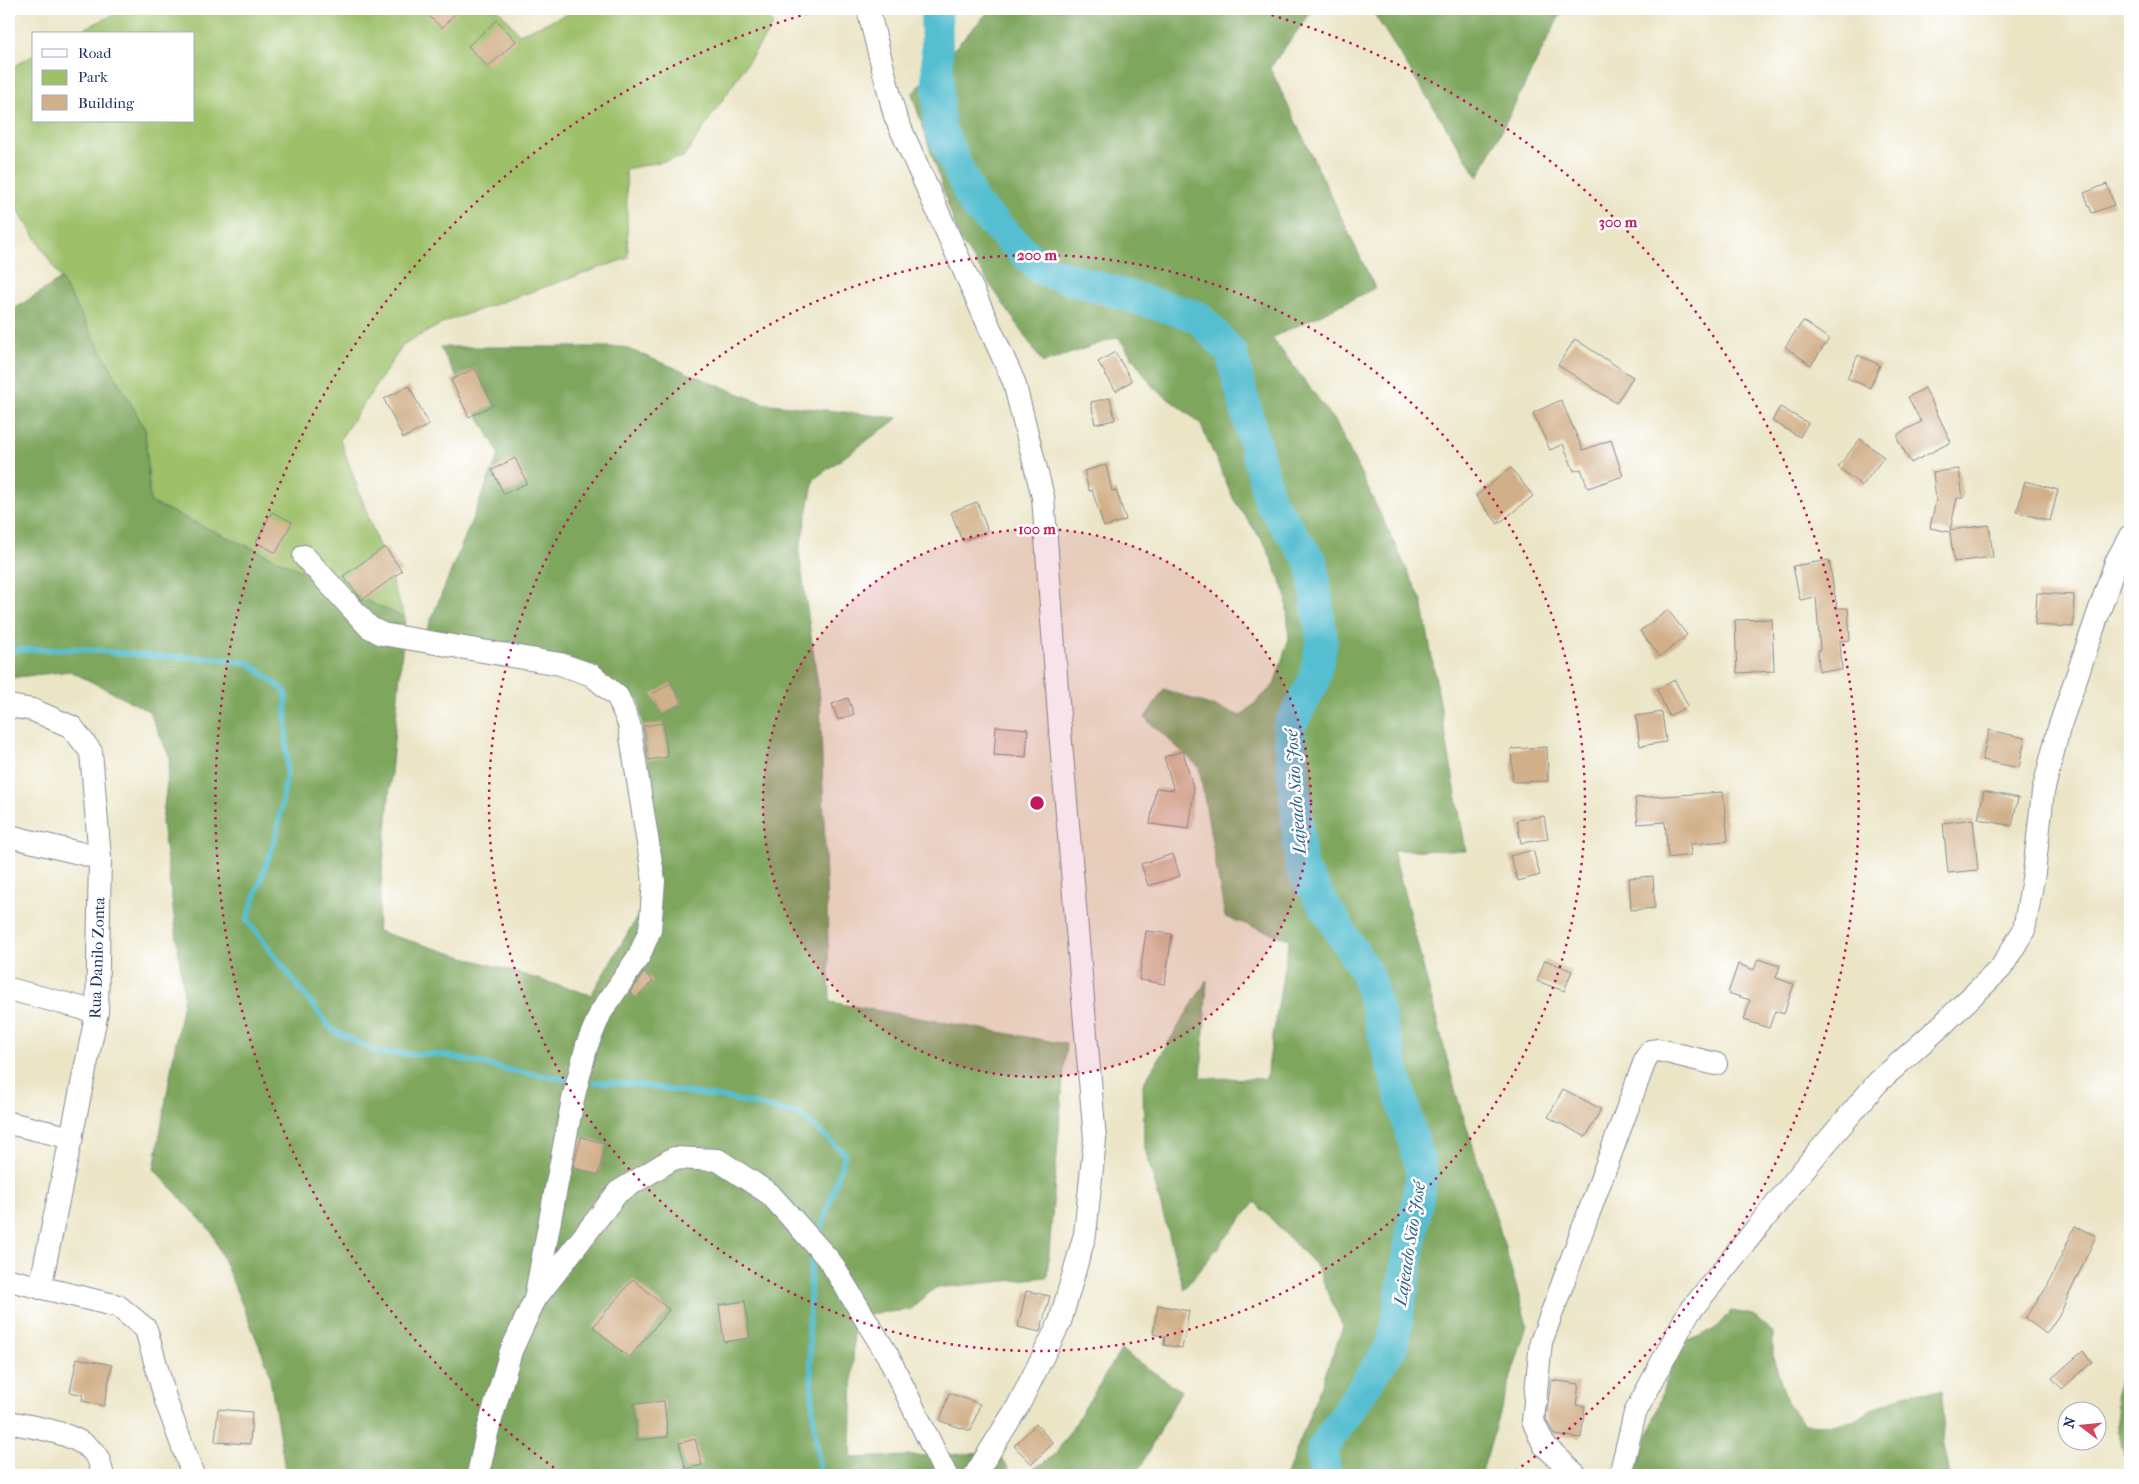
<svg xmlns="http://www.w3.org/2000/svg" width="2139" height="1484" font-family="'IM FELL French Canon',serif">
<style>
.green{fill:#9dc069;stroke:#5c7864}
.forest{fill:#7ea65d;stroke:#4c6a5e}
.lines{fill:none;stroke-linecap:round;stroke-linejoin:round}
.stream{stroke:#54bed0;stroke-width:5.5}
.river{stroke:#54bed0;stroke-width:32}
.building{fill:#d1b089}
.minor-casing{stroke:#838a92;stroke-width:24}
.minor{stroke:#fff;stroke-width:22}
.ring{fill:none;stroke:#c2185b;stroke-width:2.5;stroke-dasharray:2.5 5}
.labels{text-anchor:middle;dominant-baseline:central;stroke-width:5;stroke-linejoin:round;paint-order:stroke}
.street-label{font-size:16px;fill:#1b2f5e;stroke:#fff}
.water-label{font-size:18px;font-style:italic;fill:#2f6186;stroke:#fff}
.centre{fill:#c2185b;stroke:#fff;stroke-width:2.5}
.ring-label{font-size:15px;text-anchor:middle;font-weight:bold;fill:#c2185b;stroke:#fff;stroke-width:5;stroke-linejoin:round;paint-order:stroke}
</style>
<rect width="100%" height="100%" fill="#fff"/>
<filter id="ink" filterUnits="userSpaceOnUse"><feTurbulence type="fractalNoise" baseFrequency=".02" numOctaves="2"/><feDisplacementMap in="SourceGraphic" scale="10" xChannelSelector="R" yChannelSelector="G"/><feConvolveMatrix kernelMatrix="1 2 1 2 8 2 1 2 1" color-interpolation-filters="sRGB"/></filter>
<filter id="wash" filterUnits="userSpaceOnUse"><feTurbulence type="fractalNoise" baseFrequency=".0096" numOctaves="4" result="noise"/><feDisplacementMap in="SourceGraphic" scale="20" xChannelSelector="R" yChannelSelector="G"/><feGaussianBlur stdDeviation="1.12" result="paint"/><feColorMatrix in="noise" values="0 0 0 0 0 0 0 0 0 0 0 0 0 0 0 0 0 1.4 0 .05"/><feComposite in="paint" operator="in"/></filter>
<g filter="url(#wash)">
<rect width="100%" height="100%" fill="#ebe5c6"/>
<polygon class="green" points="126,9 498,9 519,34 580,9 767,9 773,25 684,157 626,169 628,258 447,321 404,344 340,439 405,618 150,502 145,429 61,279 9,195 9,69 34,55 34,121 194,121 194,34 73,34"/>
<g class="forest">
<polygon points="991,9 1313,9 1270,68 1375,288 1272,338 1336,422 1422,601 1466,851 1393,850 1456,1094 1498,1223 1527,1325 1481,1475 1287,1475 1343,1327 1316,1266 1255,1202 1184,1289 1144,1145 1143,1084 1207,980 1201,1078 1266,1079 1289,939 1225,917 1199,767 1145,718 1164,689 1241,716 1274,685 1289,638 1286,594 1266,546 1234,500 1200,423 1153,387 1118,337 1043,363 959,238 912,94"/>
<polygon points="1371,9 1563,9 1478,177"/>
<polygon points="61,279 145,429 150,502 405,618 377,931 591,995 658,882 648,767 639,699 579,672 499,666 421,644 499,454 440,347 623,347 762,403 898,418 814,479 799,553 820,699 830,1002 1066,1044 1047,1277 935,1288 910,1310 854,1315 851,1458 998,1453 1013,1475 286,1475 268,1367 212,1232 154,1169 184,995 162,822 170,758 149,711 70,671 9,678 9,312"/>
<polygon points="1731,1311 1754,1315 1773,1333 1773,1357 1788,1405 1804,1424 1832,1425 1856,1419 1880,1405 1907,1393 1941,1390 1944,1417 1942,1440 1949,1475 1635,1475 1672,1364 1687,1341 1713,1331"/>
<polygon points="1121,1350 1181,1391 1136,1475 1024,1475 1055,1455"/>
<polygon points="2130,1370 2130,1475 2118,1427 2115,1399 2123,1371"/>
</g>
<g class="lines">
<g class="stream">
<polyline points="9,650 78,649 152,656 215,658 249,663 286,692 287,773 276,836 247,920 332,1030 379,1053 443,1055 509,1070 574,1081"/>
<polyline points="594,1082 639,1085 732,1099 801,1115 845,1154 821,1230"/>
<polyline points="811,1262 809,1332 813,1411 820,1475"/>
</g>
<polyline class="river" points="936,9 939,126 974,204 1042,270 1198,317 1231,352 1270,502 1312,563 1322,641 1313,683 1289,727 1301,868 1367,974 1422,1173 1393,1344 1322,1449 1325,1475"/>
</g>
<g id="blocks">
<g class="building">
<polygon points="421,9 459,9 442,28"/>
<polygon points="497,20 516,41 488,67 468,46"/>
<polygon points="2107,184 2114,205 2092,213 2084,193"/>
<polygon points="1803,321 1829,339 1811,365 1785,347"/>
<polygon points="1575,339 1633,377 1616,403 1558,365"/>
<polygon points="1115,352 1132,381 1116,391 1098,362"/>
<polygon points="1858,355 1880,365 1870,388 1847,378"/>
<polygon points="475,368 493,405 469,417 451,380"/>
<polygon points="409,386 429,425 403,438 384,399"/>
<polygon points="1925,388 1951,442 1911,463 1898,440 1898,434 1921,422 1908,397"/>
<polygon points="1110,398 1115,420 1095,424 1091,402"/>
<polygon points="1561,400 1583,450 1611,440 1623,476 1588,488 1581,469 1574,471 1563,444 1550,450 1533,413"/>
<polygon points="1780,407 1808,423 1800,437 1772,421"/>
<polygon points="1860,439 1884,457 1862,486 1838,467"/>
<polygon points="515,458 527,483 504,494 492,470"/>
<polygon points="1106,465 1112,491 1116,490 1126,520 1104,527 1092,490 1089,491 1084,471"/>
<polygon points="1511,468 1533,496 1498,524 1476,496"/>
<polygon points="1959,469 1963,498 1957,498 1950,530 1989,525 1993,557 1954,562 1950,532 1930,528 1936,500 1933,472"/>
<polygon points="2025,481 2058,490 2050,521 2017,512"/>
<polygon points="977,502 988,531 962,541 951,512"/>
<polygon points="272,512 292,522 276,553 256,542"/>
<polygon points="385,547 402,571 362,600 343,576"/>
<polygon points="1829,560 1837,608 1848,608 1850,640 1840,641 1842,670 1819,671 1818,650 1820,650 1816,597 1800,600 1793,566"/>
<polygon points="2037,593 2074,595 2073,627 2035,625"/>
<polygon points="1668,610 1687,635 1660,657 1640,631"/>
<polygon points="1772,619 1774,671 1737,673 1735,620"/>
<polygon points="1675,680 1688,706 1669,716 1657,689"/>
<polygon points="671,683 682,703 663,714 652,694"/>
<polygon points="848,698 854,714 838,720 832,704"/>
<polygon points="1662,712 1666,742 1640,746 1636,716"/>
<polygon points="663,723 668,757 648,760 643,726"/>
<polygon points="996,726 1028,729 1026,757 994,755"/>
<polygon points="1989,730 2025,738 2019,768 1982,760"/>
<polygon points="1547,747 1548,781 1513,782 1511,749"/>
<polygon points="1183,751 1194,791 1189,829 1150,824 1156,788 1174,790 1164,757"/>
<polygon points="1984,791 2018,798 2012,826 1978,819"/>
<polygon points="1723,792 1728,841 1690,844 1691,855 1668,858 1665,822 1638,824 1635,798"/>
<polygon points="1544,816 1548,839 1521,843 1517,820"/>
<polygon points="1973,819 1978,870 1948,873 1943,823"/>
<polygon points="1533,850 1540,875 1518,881 1510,856"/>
<polygon points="1173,854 1180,876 1148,886 1141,864"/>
<polygon points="1653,876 1655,908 1631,910 1629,878"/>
<polygon points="1146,931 1172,934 1165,984 1139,980"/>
<polygon points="1758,959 1780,966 1776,978 1794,984 1784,1014 1775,1011 1769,1028 1744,1020 1750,1000 1728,993 1738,964 1754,970"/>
<polygon points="1545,960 1572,971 1564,991 1537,981"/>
<polygon points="644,972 653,981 636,998 630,992"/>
<polygon points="1563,1089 1601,1109 1586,1137 1548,1117"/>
<polygon points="581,1137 606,1144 598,1175 573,1168"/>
<polygon points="2075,1226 2096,1236 2061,1312 2046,1334 2025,1318 2047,1287"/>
<polygon points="633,1279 669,1310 629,1358 593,1327"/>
<polygon points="1026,1291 1050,1296 1040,1332 1018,1327"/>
<polygon points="745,1301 750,1338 724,1342 719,1305"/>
<polygon points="1158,1305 1189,1311 1182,1348 1164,1345 1165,1337 1153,1334"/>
<polygon points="2083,1351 2092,1362 2062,1389 2052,1378"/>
<polygon points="77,1358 112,1365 104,1406 82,1401 83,1395 70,1392"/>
<polygon points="1551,1380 1579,1384 1576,1405 1585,1406 1581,1438 1554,1435 1546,1419"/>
<polygon points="949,1393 980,1404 971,1431 940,1421"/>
<polygon points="664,1401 668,1437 637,1440 633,1404"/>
<polygon points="218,1409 252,1412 250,1444 215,1442"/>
<polygon points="1036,1424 1053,1443 1032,1464 1014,1446"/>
<polygon points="695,1439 702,1465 686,1469 679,1443"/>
</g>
</g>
</g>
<g filter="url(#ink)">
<use href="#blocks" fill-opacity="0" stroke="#838a92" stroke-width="1"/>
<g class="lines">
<g class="minor-casing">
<g id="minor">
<polyline points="868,9 895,116 1014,382 1043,497 1061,743 1095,1139 1085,1234 1060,1322 1018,1406 975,1475"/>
<polyline points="304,556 369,627 382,634 560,664 592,675 618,697 629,724 654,881 650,930 639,956 601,1012 587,1045 573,1099 535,1299"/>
<polyline points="9,706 33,710 72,727 91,752 100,858 97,1012 40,1288"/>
<polyline points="9,836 100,858"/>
<polyline points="9,989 97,1012"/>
<polyline points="9,1123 72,1138"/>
<polyline points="9,1280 118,1306 146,1329 166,1401 193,1475"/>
<path d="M 9,1422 C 35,1428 81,1432 97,1457 C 100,1461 101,1470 103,1475"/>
<polyline points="478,1475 487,1433 511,1351 535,1299 618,1192 674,1158 718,1160 770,1194 830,1261 888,1356 946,1475"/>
<polyline points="1576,1475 1544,1445 1533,1421 1541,1342 1646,1058 1651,1051 1659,1050 1716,1064"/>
<polyline points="1620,1475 1635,1413 1687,1315 1809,1163 1878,1082 1941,1026 2001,968 2024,930 2034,873 2043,792 2059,728 2116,562 2130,536"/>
</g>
</g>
<use href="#minor" class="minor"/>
</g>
</g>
<circle cx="1037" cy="803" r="274" fill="#c2185b" fill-opacity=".12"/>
<g class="ring">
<circle cx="1037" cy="803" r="274"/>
<circle cx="1037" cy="803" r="548"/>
<path d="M560 1472A822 822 0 0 1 824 9M1250 9A822 822 0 0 1 1514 1472"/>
</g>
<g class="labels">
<g class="street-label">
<text transform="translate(97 958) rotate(-88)">Rua Danilo Zonta</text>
</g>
<g class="water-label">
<text transform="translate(1296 792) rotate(-94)">Lajeado São José</text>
<text transform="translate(1410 1244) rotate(-81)">Lajeado São José</text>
</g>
</g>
<circle cx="1037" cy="803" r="8" class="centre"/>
<g class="ring-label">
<text x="1618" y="227">300 m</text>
<text x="1037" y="260">200 m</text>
<text x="1037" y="534">100 m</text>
</g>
<rect width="2139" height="1484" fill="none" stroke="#fff" stroke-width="30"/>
<rect x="32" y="32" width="162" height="90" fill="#ffffff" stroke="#a4acbf"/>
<rect x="42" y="49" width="25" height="8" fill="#ffffff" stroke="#a4acbf"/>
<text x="78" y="58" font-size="15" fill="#1b2f5e">Road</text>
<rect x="42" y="70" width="25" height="15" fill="#9dc069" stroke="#a4acbf"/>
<text x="78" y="82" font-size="15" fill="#1b2f5e">Park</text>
<rect x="42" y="95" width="25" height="15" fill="#d1b089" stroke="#a4acbf"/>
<text x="78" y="108" font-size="15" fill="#1b2f5e">Building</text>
<g transform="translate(2082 1426) rotate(286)"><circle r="24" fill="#ffffff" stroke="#a4acbf"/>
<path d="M0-4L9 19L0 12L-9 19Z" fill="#d1495b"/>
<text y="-8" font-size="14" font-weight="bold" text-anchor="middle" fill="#1b2f5e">N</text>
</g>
</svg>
